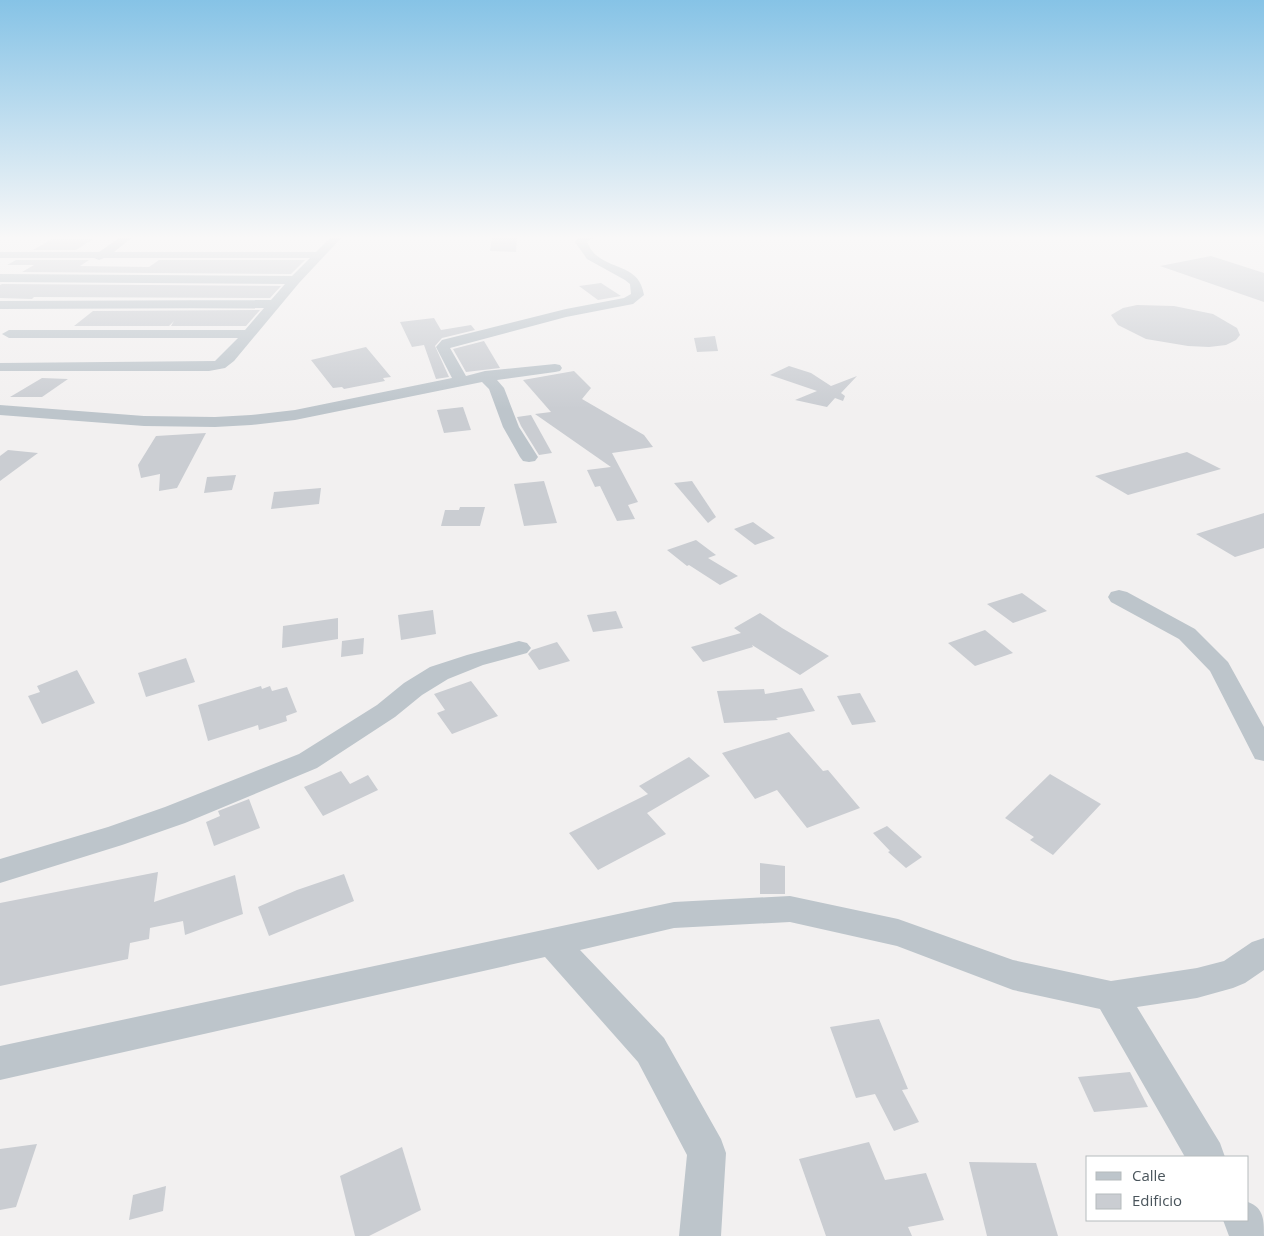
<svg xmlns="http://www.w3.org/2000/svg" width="1264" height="1236" font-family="'Open Sans',sans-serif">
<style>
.building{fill:#cacdd2}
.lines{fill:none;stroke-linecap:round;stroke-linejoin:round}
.minor{fill:#bdc5cb;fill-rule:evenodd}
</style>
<rect width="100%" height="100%" fill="#f2f0f0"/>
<g class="building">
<polygon points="517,236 516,252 490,251 492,237"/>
<polygon points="52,239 93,239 76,250 33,250"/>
<polygon points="1211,256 1264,273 1264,302 1160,266"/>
<polygon points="16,260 89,260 80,266 149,267 159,260 305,260 291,274 22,272 34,265 7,265"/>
<polygon points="601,283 621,296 598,300 579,286"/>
<polygon points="2,284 281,286 270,298 34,297 32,299 0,298 0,285"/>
<polygon points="1137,305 1174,306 1213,314 1237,328 1240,335 1236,340 1226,345 1209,347 1188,346 1146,339 1118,325 1111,315 1123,308"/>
<polygon points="260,310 246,326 171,326 174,321 169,326 74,326 93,311"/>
<polygon points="434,318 441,330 471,325 475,330 442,338 435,346 449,377 436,379 424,345 412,347 400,322"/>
<polygon points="715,336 718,351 697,352 694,338"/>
<polygon points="484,341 500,368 466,372 453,349"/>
<polygon points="366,347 391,377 383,378 385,381 344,389 342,387 333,388 311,360"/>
<polygon points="789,366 811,373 831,386 857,376 841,393 845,396 843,401 835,398 827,407 795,400 817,391 770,375"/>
<polygon points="574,371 591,388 582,399 644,435 653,447 612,453 638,502 628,505 635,519 617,521 600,486 595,487 587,470 611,467 535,414 551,412 523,380"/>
<polygon points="42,378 68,379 42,397 10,397"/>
<polygon points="463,407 471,430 444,433 437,410"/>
<polygon points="531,415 552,453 539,455 521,426 517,417"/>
<polygon points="206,433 177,488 159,491 160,474 141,478 138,465 156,436"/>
<polygon points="8,450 38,453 0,481 0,456"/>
<polygon points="1187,452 1221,469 1128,495 1095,476"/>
<polygon points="236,475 232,490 204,493 207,477"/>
<polygon points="544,481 557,523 524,526 514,484"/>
<polygon points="692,481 716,517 708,523 674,483"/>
<polygon points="321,488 319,504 271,509 274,492"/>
<polygon points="460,507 485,507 480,526 441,526 445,510 459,510"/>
<polygon points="1264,513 1264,548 1235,557 1196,534"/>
<polygon points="753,522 775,538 755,545 734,529"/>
<polygon points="696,540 716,555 708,558 738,576 720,585 689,565 687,566 667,550"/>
<polygon points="1022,593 1047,611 1013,623 987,604"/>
<polygon points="433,610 436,634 401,640 398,615"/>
<polygon points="616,611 623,628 593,632 587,615"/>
<polygon points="760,613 782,628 829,656 800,675 752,645 753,647 703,662 691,647 741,633 734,628"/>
<polygon points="338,618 338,639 282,648 283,626"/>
<polygon points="985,630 1013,653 975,666 948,643"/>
<polygon points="364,638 363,654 341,657 342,641"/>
<polygon points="557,642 570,661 539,670 528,654 532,650"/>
<polygon points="186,658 195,682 146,697 138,673"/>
<polygon points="77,670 95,703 42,724 28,696 40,692 37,686"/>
<polygon points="471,681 498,716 452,734 437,713 445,710 434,694"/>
<polygon points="261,686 262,689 270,686 272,691 287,687 297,712 286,716 287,721 259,730 258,725 208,741 198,705"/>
<polygon points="802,688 815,711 776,718 778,720 724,723 717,691 764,689 765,694"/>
<polygon points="860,693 876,722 852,725 837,696"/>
<polygon points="789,732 823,771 828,770 860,808 807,828 777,790 755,799 722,753"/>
<polygon points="689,757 710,776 647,813 666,834 598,870 569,833 648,794 639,786"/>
<polygon points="341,771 350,784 368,775 378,790 323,816 304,787"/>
<polygon points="1050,774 1101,804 1053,855 1030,840 1034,837 1005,818"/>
<polygon points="249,799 260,828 214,846 206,822 220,816 218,811"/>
<polygon points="887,826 922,857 906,868 888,852 890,851 873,833"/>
<polygon points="760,863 785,866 785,894 760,894"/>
<polygon points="158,872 154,902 235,875 243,914 185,935 183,921 150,928 149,939 130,943 128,959 0,986 0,903"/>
<polygon points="344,874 354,901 269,936 258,907 297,890"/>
<polygon points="879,1019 908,1089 902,1090 919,1122 894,1131 875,1094 856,1098 830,1027"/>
<polygon points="1130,1072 1148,1107 1094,1112 1078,1077"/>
<polygon points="869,1142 885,1180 926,1173 944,1220 908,1227 912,1236 826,1236 799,1159"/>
<polygon points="37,1144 16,1207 0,1210 0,1149"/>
<polygon points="402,1147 421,1210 369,1236 355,1236 340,1176"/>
<polygon points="969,1162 1036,1163 1058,1236 987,1236"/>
<polygon points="166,1186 163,1211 129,1220 133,1195"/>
</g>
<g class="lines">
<g class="minor">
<polygon points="122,236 134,236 114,252 316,252 332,236 343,236 299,283 234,361 225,368 209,371 0,371 0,363 215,361 238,338 9,338 2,334 9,330 245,330 264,308 0,309 0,301 271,300 285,284 0,282 0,274 292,276 310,258 104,258 99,260 94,258 0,258 0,252 99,252"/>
<path d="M 579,236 L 596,236 L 587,242 C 589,246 592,252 596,255 C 615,271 639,265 644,295 L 633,304 L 566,317 L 450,348 L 466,376 L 485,371 L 555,364 L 560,365 L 562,368 L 560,371 L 555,372 L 497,380 L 504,388 L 519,427 L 538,457 L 535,461 L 529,462 L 523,461 L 520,457 L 503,427 L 489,389 L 482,382 L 295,420 L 251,425 L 215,427 L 144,426 L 0,415 L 0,405 L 144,416 L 215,417 L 251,415 L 295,410 L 452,378 L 436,347 L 442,340 L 566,309 L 624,298 L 631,294 L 630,284 L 625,280 L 587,259 L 575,242 Z"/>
<polygon points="1119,590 1127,592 1195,629 1228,662 1264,727 1264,761 1255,759 1210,671 1179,639 1111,602 1108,597 1111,592"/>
<polygon points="519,641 527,643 531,648 527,653 483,665 448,679 422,695 395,717 317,768 185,823 122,845 0,883 0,859 108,827 165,807 299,754 377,705 404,683 430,667 467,655"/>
<polygon points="790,896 898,919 1013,960 1111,981 1197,968 1224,961 1252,942 1264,938 1264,970 1245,983 1233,988 1197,998 1137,1007 1220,1143 1225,1157 1185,1157 1100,1009 1013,990 897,946 790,922 674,928 580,950 664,1038 721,1139 726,1153 721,1236 679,1236 687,1155 638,1062 545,957 0,1080 0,1046 674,902"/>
<path d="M 1248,1202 C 1264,1208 1264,1220 1264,1236 L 1229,1236 L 1223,1220 L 1248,1220 Z"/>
</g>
</g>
<linearGradient id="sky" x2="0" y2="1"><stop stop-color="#86c3e6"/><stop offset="0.58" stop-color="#f9f8f8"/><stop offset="1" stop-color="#f9f8f8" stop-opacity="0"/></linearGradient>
<rect width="1264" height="409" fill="url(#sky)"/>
<rect x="1086" y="1156" width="162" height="65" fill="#ffffff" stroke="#b6bbbd"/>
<rect x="1096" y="1172" width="25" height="8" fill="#bdc5cb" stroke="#b6bbbd"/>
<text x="1132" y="1181" font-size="15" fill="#49545b">Calle</text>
<rect x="1096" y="1194" width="25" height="15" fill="#cacdd2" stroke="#b6bbbd"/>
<text x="1132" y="1206" font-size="15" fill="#49545b">Edificio</text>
</svg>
